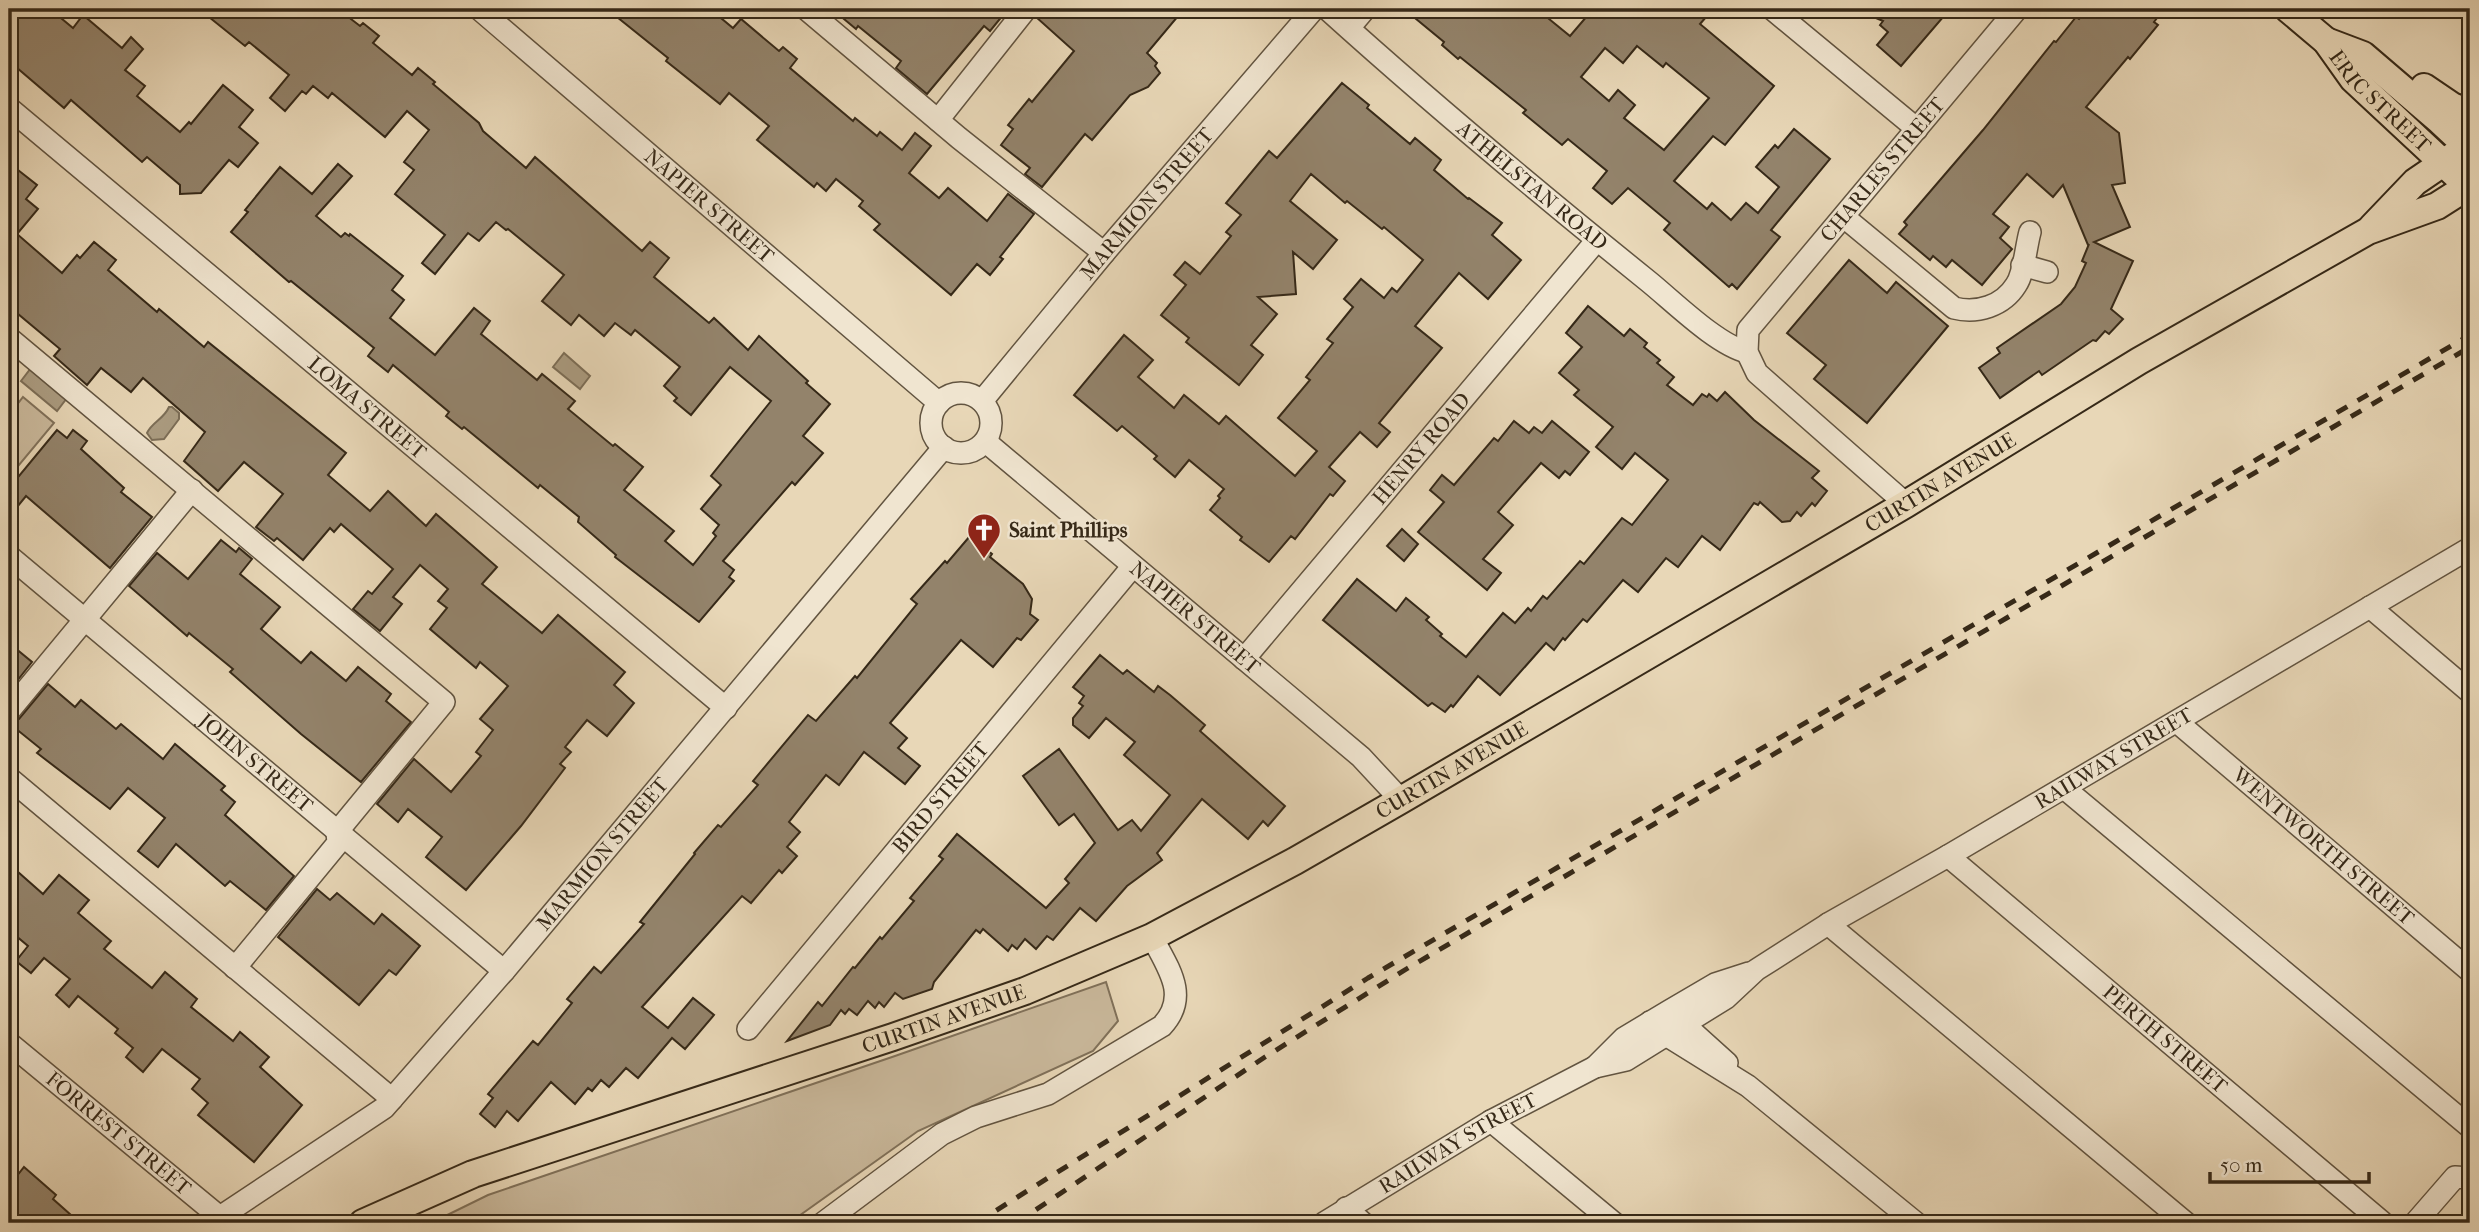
<svg xmlns="http://www.w3.org/2000/svg" width="2479" height="1232" font-family="'IM FELL French Canon',serif">
<style>
.green{fill:#cab99c;stroke:#80715a;stroke-width:2}
.water{fill:#ab9c81;stroke:#7c6e57;stroke-width:2}
.building{fill:#93836b;stroke:#362918;stroke-width:2;fill-rule:evenodd}
.lines{fill:none;stroke-linecap:round;stroke-linejoin:round}
.minor-casing{stroke:#625440;stroke-width:24}
.major-casing{stroke:#362918;stroke-width:30}
.minor{stroke:#f0e5d0;stroke-width:21}
.major{stroke:#e8d7b7;stroke-width:26}
.rail{stroke:#362918;stroke-width:5;stroke-dasharray:12 12;stroke-linecap:butt}
.labels{text-anchor:middle;dominant-baseline:central;stroke-width:5;stroke-linejoin:round;paint-order:stroke}
.street-label{font-size:21px;fill:#362918;stroke:#f0e5d0}
.poi-label{font-size:21px;font-weight:bold;fill:#362918;stroke:#f0e5d0;text-anchor:start}
</style>
<rect width="100%" height="100%" fill="#e8d7b7"/>
<filter id="stains"><feTurbulence type="fractalNoise" baseFrequency=".00286" numOctaves="4"/><feColorMatrix values="0 0 0 0 .2 0 0 0 0 .09 0 0 0 0 .02 0 0 0 .5 -.17"/></filter>
<radialGradient id="worn" r=".72"><stop offset=".6" stop-color="#630" stop-opacity="0"/><stop offset="1" stop-color="#630" stop-opacity=".3"/></radialGradient>
<g class="green">
<polygon points="23,397 54,423 9,477 9,415"/>
<polygon points="1106,982 1118,1021 1093,1051 918,1131 789,1223 431,1223 488,1195 895,1056"/>
</g>
<g class="water">
<polygon points="564,353 590,376 580,389 553,367"/>
<polygon points="31,368 67,398 57,411 21,381"/>
<path d="M 169,407 L 172,407 L 179,413 L 179,419 L 164,439 L 152,440 L 147,433 C 152,422 164,419 169,407 Z"/>
</g>
<g class="building">
<polygon points="9,9 50,9 73,28 83,15 122,48 131,37 143,49 125,70 145,86 137,96 180,132 189,122 191,124 223,85 253,110 239,127 258,143 238,167 229,160 201,193 180,194 180,185 147,157 142,162 71,100 64,108 9,61"/>
<polygon points="199,9 338,9 360,26 363,23 379,36 373,43 412,75 418,68 435,82 433,84 479,123 483,131 526,168 535,157 642,251 650,242 669,258 654,277 709,323 714,318 748,350 759,336 808,381 806,383 830,404 803,436 823,453 795,485 792,482 723,561 734,570 729,577 734,581 699,622 615,557 616,555 578,522 579,517 540,485 538,488 464,427 462,429 446,416 449,412 393,365 388,372 368,356 374,348 291,281 289,282 231,232 248,212 245,210 280,167 312,194 338,164 352,176 316,216 341,237 345,233 349,236 350,234 403,276 392,290 404,300 390,318 435,355 474,308 490,321 481,334 537,380 542,374 575,401 568,409 613,446 615,444 643,467 624,490 674,531 665,541 693,565 716,536 713,533 719,525 701,509 721,485 711,476 771,401 730,367 691,415 674,401 677,398 664,386 680,367 635,330 631,335 615,323 604,336 579,315 571,325 542,301 564,275 508,229 506,230 496,222 479,241 468,233 435,274 422,263 445,235 395,194 414,170 404,162 429,130 407,111 385,137 332,93 328,98 313,86 306,94 302,91 285,111 270,98 289,75 249,42 245,46"/>
<polygon points="607,9 710,9 733,28 741,19 779,51 783,47 797,59 790,68 853,121 855,118 877,136 880,132 902,150 915,133 931,146 909,173 939,198 948,188 987,221 1008,194 1034,214 1000,257 1003,259 990,275 977,264 951,295 874,230 880,224 859,206 863,201 836,179 826,191 817,183 814,187 757,140 769,126 729,93 720,104 666,61 668,58"/>
<polygon points="832,9 1008,9 990,31 984,26 927,94 896,68 901,61 858,26 856,29"/>
<polygon points="1039,9 1184,9 1147,53 1157,63 1155,66 1160,73 1148,87 1130,95 1092,140 1085,134 1042,187 1025,174 1030,168 1001,145 1013,129 1008,125 1029,99 1032,102 1074,51 1036,17"/>
<path d="M 1404,9 L 1532,9 L 1541,16 L 1543,14 L 1570,36 L 1593,9 L 1713,9 L 1700,24 L 1774,86 L 1725,145 L 1713,136 L 1674,181 L 1707,209 L 1712,203 L 1731,220 L 1746,203 L 1758,213 L 1779,187 L 1756,167 L 1775,145 L 1778,148 L 1794,129 L 1830,159 L 1771,230 L 1780,237 L 1737,289 L 1732,284 L 1729,287 L 1664,230 L 1670,223 L 1628,188 L 1612,204 L 1593,188 L 1607,171 L 1568,139 L 1562,145 L 1523,113 L 1526,110 L 1460,57 L 1458,59 L 1442,45 L 1444,42 ZM 1637,46 L 1663,67 L 1666,63 L 1709,98 L 1664,150 L 1624,118 L 1635,105 L 1618,90 L 1609,101 L 1581,77 L 1605,48 L 1623,63 Z"/>
<polygon points="1855,9 1950,9 1901,66 1877,45 1888,32 1880,25 1883,21"/>
<polygon points="2088,9 2164,9 2154,22 2158,25 2130,59 2128,57 2086,107 2119,133 2125,183 2112,185 2130,227 2094,242 2133,261 2111,309 2123,319 2109,334 2105,331 2096,341 2093,340 2042,375 2039,371 2000,398 1979,368 2000,353 1997,348 2061,304 2075,287 2086,263 2082,261 2089,244 2088,245 2063,185 2053,197 2027,174 1993,214 2009,227 2000,238 2012,249 1982,285 1952,260 1946,267 1933,256 1930,260 1899,234 1907,225 1904,222 1983,130 2054,41 2056,42 2076,17 2079,19"/>
<polygon points="1342,83 1369,105 1367,108 1410,144 1415,138 1441,160 1434,170 1468,199 1469,198 1502,223 1492,235 1521,260 1488,299 1459,273 1415,326 1442,348 1379,423 1390,432 1377,447 1360,432 1329,467 1345,481 1333,496 1330,494 1295,539 1291,536 1269,562 1240,540 1242,537 1210,510 1220,498 1218,496 1224,489 1189,460 1175,477 1154,459 1157,456 1122,426 1117,431 1074,395 1124,335 1153,360 1138,377 1174,408 1184,395 1219,424 1226,416 1295,476 1317,451 1278,418 1310,380 1306,377 1333,343 1327,339 1353,307 1344,299 1361,279 1384,298 1392,288 1397,292 1423,260 1384,227 1382,229 1347,201 1345,203 1311,174 1290,201 1337,240 1313,269 1293,252 1296,294 1258,297 1277,314 1251,345 1263,355 1239,385 1186,342 1189,338 1161,315 1186,285 1174,275 1185,262 1200,274 1231,236 1226,232 1241,215 1226,203 1269,151 1277,158"/>
<polygon points="18,170 37,185 26,199 38,209 17,234 62,273 77,255 80,258 94,242 116,260 108,270 157,312 159,309 204,347 208,342 346,453 328,475 370,511 388,491 426,526 436,514 497,567 482,584 542,633 558,615 625,672 614,685 634,703 607,736 587,720 565,747 571,752 560,764 565,768 521,826 466,890 426,857 442,837 408,809 398,822 377,804 414,759 451,792 481,756 476,752 493,730 480,719 508,686 480,662 476,668 430,629 447,608 438,601 448,589 420,565 393,597 402,604 380,631 353,609 368,591 372,594 393,569 341,524 334,532 330,528 303,560 277,538 274,541 256,527 283,494 244,462 218,491 184,461 205,432 143,378 131,392 101,368 87,385 54,356 60,349 18,314 9,325 9,182"/>
<polygon points="1849,260 1887,293 1896,282 1948,326 1867,423 1814,379 1826,365 1787,333"/>
<polygon points="1588,306 1624,336 1630,329 1647,343 1644,347 1660,360 1657,363 1674,377 1667,385 1693,405 1702,394 1707,397 1709,394 1717,401 1725,392 1754,420 1819,471 1812,478 1827,491 1815,506 1812,503 1801,516 1797,512 1790,521 1782,522 1760,502 1758,505 1754,503 1720,550 1702,536 1678,567 1666,558 1638,592 1623,580 1587,622 1583,619 1565,640 1563,638 1554,650 1546,643 1500,695 1478,676 1453,707 1451,705 1445,712 1432,703 1428,706 1323,620 1357,579 1396,611 1406,598 1429,617 1426,620 1442,634 1440,636 1466,657 1503,613 1515,623 1528,608 1531,611 1543,596 1547,599 1580,561 1584,564 1622,518 1632,525 1668,480 1635,453 1622,469 1596,447 1613,427 1574,395 1579,390 1559,373 1582,347 1566,333"/>
<polygon points="1514,421 1529,433 1534,427 1542,433 1552,421 1589,452 1570,475 1565,471 1559,478 1541,463 1498,512 1513,525 1483,559 1501,573 1487,590 1418,532 1444,502 1430,490 1442,475 1454,485 1494,438 1498,441"/>
<polygon points="57,430 67,438 73,430 87,441 81,449 124,488 121,492 152,517 110,568 26,496 9,517 9,488"/>
<polygon points="1402,529 1418,544 1404,561 1387,546"/>
<polygon points="970,536 992,554 990,557 1023,584 1032,599 1030,614 1038,620 1021,640 1017,638 993,667 961,640 890,723 907,738 898,748 920,766 905,784 864,752 839,785 826,775 789,822 800,832 787,847 797,856 782,873 779,870 751,903 742,896 642,1007 668,1028 693,998 714,1015 685,1049 672,1038 638,1078 626,1068 609,1087 601,1080 592,1091 588,1088 575,1104 551,1082 518,1121 507,1111 495,1127 480,1114 493,1098 488,1094 533,1041 538,1045 572,1003 567,999 594,967 601,973 644,924 640,922 695,854 694,853 718,825 721,827 758,785 753,781 808,715 816,721 855,676 857,678 917,604 911,599 945,561 947,563"/>
<polygon points="221,540 236,552 239,548 252,559 240,574 280,607 261,629 301,663 311,652 346,681 358,667 391,694 386,701 411,722 361,782 301,734 230,672 233,669 189,633 187,636 129,586 157,553 188,579"/>
<polygon points="9,643 32,662 9,691"/>
<polygon points="1100,655 1123,674 1127,670 1154,692 1158,686 1170,695 1205,725 1200,731 1285,806 1268,826 1263,821 1248,839 1202,799 1157,853 1162,860 1127,886 1096,921 1080,908 1053,940 1047,936 1036,949 1025,939 1017,949 1012,945 1008,951 983,929 980,933 976,930 934,982 932,989 903,999 895,993 884,1007 879,1002 875,1008 868,1001 857,1015 849,1009 845,1014 841,1010 830,1025 787,1041 818,1002 822,1006 853,967 855,968 880,937 882,939 914,901 910,898 943,859 939,856 957,834 1046,908 1069,883 1065,879 1095,843 1074,814 1059,825 1023,776 1059,749 1118,830 1132,820 1141,831 1170,795 1124,755 1135,742 1106,718 1089,738 1073,725 1073,718 1083,706 1079,703 1084,696 1073,687"/>
<polygon points="48,684 75,707 81,700 116,729 121,724 163,759 175,744 225,786 221,790 235,802 225,815 294,876 266,910 230,881 225,886 176,844 158,867 138,851 165,818 128,788 110,809 37,753 41,749 10,724 19,719"/>
<polygon points="9,864 43,894 59,875 89,900 78,913 111,941 104,949 152,988 165,972 197,999 191,1007 233,1041 240,1032 269,1057 260,1067 302,1105 254,1162 198,1115 208,1103 192,1089 200,1079 162,1049 143,1072 126,1057 133,1048 115,1033 118,1029 78,996 69,1007 56,995 70,979 44,958 31,973 16,961 28,946 9,930"/>
<polygon points="317,889 330,900 337,893 374,924 382,914 420,946 396,975 389,970 359,1005 278,937"/>
<polygon points="24,1167 56,1195 53,1199 80,1223 9,1223 9,1186"/>
</g>
<g class="lines">
<g class="minor-casing">
<g id="minor">
<path id="s1" d="M 479,9 L 939,403"/>
<polyline points="806,9 959,138 1104,253"/>
<path id="s2" d="M 1327,9 C 1431,103 1539,193 1648,281 C 1674,302 1717,345 1747,352"/>
<polyline points="1772,9 1917,129"/>
<polyline points="1349,28 1365,9"/>
<path id="s3" d="M 9,108 L 726,708"/>
<polyline points="938,120 1026,9"/>
<path d="M 1844,217 L 1954,308 C 1977,314 2003,306 2016,285 C 2024,274 2026,246 2030,232"/>
<polyline points="2022,265 2047,272"/>
<polyline points="9,338 444,702 337,832 338,843 235,968"/>
<circle cx="961" cy="423" r="30"/>
<path id="s4" d="M 982,401 L 1104,253 L 1314,9"/>
<path id="s5" d="M 986,442 L 1361,757 L 1401,800"/>
<path id="s6" d="M 1906,504 L 1757,373 L 1747,352 L 1748,330 L 2017,9"/>
<path id="s7" d="M 9,556 L 504,971"/>
<polyline points="2370,607 2470,692"/>
<path id="s8" d="M 1244,659 L 1597,240"/>
<polyline points="9,711 192,490"/>
<path id="s9" d="M 2177,722 L 2470,971"/>
<polyline points="9,778 392,1099"/>
<polyline points="2064,788 2470,1127"/>
<path id="s10" d="M 1948,856 L 2382,1222"/>
<polyline points="1828,924 2186,1223"/>
<polyline points="1676,1017 1727,1063"/>
<polyline points="1650,1022 1666,1035 1748,1086 1916,1223"/>
<path id="s11" d="M 748,1029 L 1133,566"/>
<path id="s12" d="M 9,1043 L 227,1223"/>
<polyline points="1595,1067 1624,1038 1669,1011 1715,984 1749,973"/>
<polyline points="1491,1121 1614,1223"/>
<polyline points="1346,1208 1363,1223"/>
<path id="s13" d="M 220,1217 L 384,1108 L 504,971 L 944,447"/>
<path d="M 823,1223 L 942,1134 L 976,1117 L 1048,1094 L 1162,1026 C 1190,996 1168,968 1152,937"/>
<path id="s14" d="M 1324,1223 L 1491,1121 L 1595,1067 L 1626,1060 L 1726,998 L 1756,970 L 1828,924 L 1948,856 L 2470,548"/>
<polyline points="2415,1223 2455,1177 2470,1178"/>
</g>
</g>
<g class="major-casing">
<g id="major">
<path id="s15" d="M 2288,9 L 2326,41 L 2353,79 L 2470,188"/>
<polyline points="2326,41 2363,55 2440,121 2470,149"/>
<polyline points="2424,87 2452,106 2470,113"/>
<polyline points="2372,227 2415,182 2456,154"/>
<path id="s16" d="M 363,1223 L 473,1174 L 893,1037 L 1025,991 L 1152,937 L 1295,861 L 1401,800 L 1906,504 L 2139,361 L 2368,231 L 2437,206 L 2470,185"/>
</g>
</g>
<use href="#minor" class="minor"/>
<use href="#major" class="major"/>
<g class="rail">
<polyline points="976,1223 1368,978 2470,335"/>
<polyline points="1016,1223 1265,1057 1408,968 2470,347"/>
</g>
</g>
<defs>
<g id="church-pin" transform="scale(1.75)"><path d="M0 17L-7.5 6A9.5 9.5 0 1 1 7.5 6Z" fill="#8f2418" stroke="#f0e5d0"/><path d="M-1.2-6h2.4v3.5h3.3v2.4h-3.3V6h-2.4V-.1h-3.3v-2.4h3.3Z" fill="#fff"/></g>
</defs>
<g fill-rule="evenodd">
<use href="#church-pin" x="984" y="530"/>
</g>
<g class="labels">
<g class="street-label">
<text stroke="none"><textPath href="#s15" startOffset="131">ERIC STREET</textPath></text>
<text stroke="none"><textPath href="#s6" startOffset="453">CHARLES STREET</textPath></text>
<text stroke="none"><textPath href="#s2" startOffset="271">ATHELSTAN ROAD</textPath></text>
<text stroke="none"><textPath href="#s4" startOffset="257">MARMION STREET</textPath></text>
<text stroke="none"><textPath href="#s1" startOffset="303">NAPIER STREET</textPath></text>
<text stroke="none"><textPath href="#s3" startOffset="467">LOMA STREET</textPath></text>
<text stroke="none"><textPath href="#s8" startOffset="275">HENRY ROAD</textPath></text>
<text stroke="none"><textPath href="#s16" startOffset="1750">CURTIN AVENUE</textPath></text>
<text stroke="none"><textPath href="#s5" startOffset="273">NAPIER STREET</textPath></text>
<text stroke="none"><textPath href="#s14" startOffset="919">RAILWAY STREET</textPath></text>
<text stroke="none"><textPath href="#s7" startOffset="322">JOHN STREET</textPath></text>
<text stroke="none"><textPath href="#s16" startOffset="1183">CURTIN AVENUE</textPath></text>
<text stroke="none"><textPath href="#s11" startOffset="301">BIRD STREET</textPath></text>
<text stroke="none"><textPath href="#s9" startOffset="192">WENTWORTH STREET</textPath></text>
<text stroke="none"><textPath href="#s13" startOffset="532">MARMION STREET</textPath></text>
<text stroke="none"><textPath href="#s16" startOffset="616">CURTIN AVENUE</textPath></text>
<text stroke="none"><textPath href="#s10" startOffset="284">PERTH STREET</textPath></text>
<text stroke="none"><textPath href="#s12" startOffset="142">FORREST STREET</textPath></text>
<text stroke="none"><textPath href="#s14" startOffset="156">RAILWAY STREET</textPath></text>
</g>
<g class="poi-label">
<text x="1009" y="530">Saint Phillips</text>
</g>
</g>
<rect width="2479" height="1232" fill="none" stroke="#e8d7b7" stroke-width="35"/>
<rect x="10" y="10" width="2458" height="1211" fill="none" stroke="#362918" stroke-width="3.5"/>
<rect x="18" y="18" width="2444" height="1197" fill="none" stroke="#362918" stroke-width="2"/>
<path d="M2210 1172v10h159v-10" fill="none" stroke="#362918" stroke-width="3.5"/>
<text x="2220" y="1172" font-size="21" fill="#362918" stroke="#f0e5d0" stroke-width="5" paint-order="stroke">50 m</text>
<rect width="100%" height="100%" filter="url(#stains)"/>
<rect width="100%" height="100%" fill="url(#worn)"/>
</svg>
